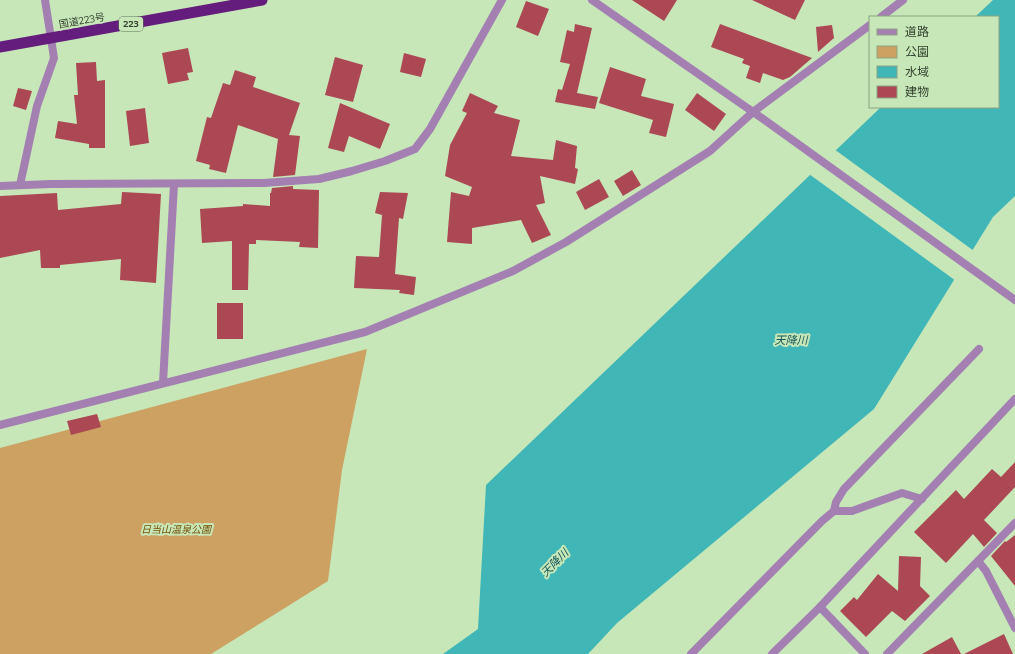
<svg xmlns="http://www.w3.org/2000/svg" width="1015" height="654" font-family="Bitter,'Noto Sans JP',serif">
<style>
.green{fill:#cca162}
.water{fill:#40b6b7}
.pier{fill:#c7e7b9}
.building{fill:#ab4853}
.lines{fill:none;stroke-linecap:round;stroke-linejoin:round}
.service{stroke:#a37fb2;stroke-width:8}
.minor{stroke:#a37fb2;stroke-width:8}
.tertiary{stroke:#a37fb2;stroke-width:8}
.trunk{stroke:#641d7c;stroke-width:11}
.labels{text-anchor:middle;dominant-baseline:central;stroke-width:4;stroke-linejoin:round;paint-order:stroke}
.shield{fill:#c7e7b9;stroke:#5f7257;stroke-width:1}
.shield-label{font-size:9px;font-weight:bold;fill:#33402d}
.street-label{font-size:10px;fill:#33402d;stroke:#c7e7b9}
.park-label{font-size:10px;font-style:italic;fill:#764f02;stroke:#c7e7b9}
.water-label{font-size:11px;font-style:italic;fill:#145758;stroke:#c7e7b9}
</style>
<rect width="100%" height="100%" fill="#c7e7b9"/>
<polygon class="green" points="367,349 342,470 328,581 211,654 0,654 0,448"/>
<polygon class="water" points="993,0 1015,0 1015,196 993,217 874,409 617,623 588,654 443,654 478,629 486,485 881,107 998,107 998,17 975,17"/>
<polygon class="pier" points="834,149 974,251 956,281 809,174"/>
<g class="building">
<polygon points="632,0 677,0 664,21"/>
<polygon points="752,0 805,0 795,20"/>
<polygon points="526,1 549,9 538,36 516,27"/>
<polygon points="575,24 592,28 577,93 598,97 595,109 555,102 558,89 562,90 570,64 560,62 567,30 574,32"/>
<polygon points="720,24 755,37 812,58 790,77 783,80 763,73 760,83 746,78 750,66 742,63 744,59 711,47"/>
<polygon points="832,25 834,38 818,52 816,27"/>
<polygon points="188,48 193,72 187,73 189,80 168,84 162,53"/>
<polygon points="404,53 426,59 421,77 400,72"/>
<polygon points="335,57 363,65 353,102 325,95"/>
<polygon points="96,62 97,81 105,80 105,148 89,148 89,144 55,138 58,121 77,124 74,95 78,95 76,63"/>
<polygon points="610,67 646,79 641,96 674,104 666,137 649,133 653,120 599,103"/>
<polygon points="235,70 256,77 253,87 300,103 289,135 300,136 295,175 273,177 278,139 238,125 226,173 209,169 210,165 196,161 207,117 211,118 223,83 230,85"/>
<polygon points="18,88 32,91 26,110 13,106"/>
<polygon points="470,93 498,106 494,113 520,120 511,156 553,160 556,140 577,146 575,168 578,169 575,184 540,176 545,203 536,205 551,235 532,243 521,220 472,228 472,244 447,242 451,192 469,196 472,187 445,176 450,145 467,113 462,111"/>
<polygon points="697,93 726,114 714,131 685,110"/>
<polygon points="340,103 390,124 380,149 349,136 344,152 328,148"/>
<polygon points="145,108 149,143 130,146 126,111"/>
<polygon points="632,170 641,185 623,196 614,181"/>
<polygon points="599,179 609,197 585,210 576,192"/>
<polygon points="293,186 293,189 319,190 318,248 299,247 300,242 256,240 256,244 249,244 248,290 232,290 232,241 202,243 200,209 243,206 243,204 270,206 270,193 271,193 272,188"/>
<polygon points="122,192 161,194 156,283 120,280 121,259 60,265 60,268 41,268 40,250 0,258 0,196 57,193 58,210 121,204"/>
<polygon points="380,192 408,193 403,219 399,218 395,274 416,277 414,295 399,293 400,290 354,288 356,256 379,257 382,215 375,213"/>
<rect x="217" y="303" width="26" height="36"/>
<polygon points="97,414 101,427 71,435 67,421"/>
<polygon points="1015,462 1015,487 984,520 997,533 984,547 973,534 946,563 914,532 956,490 964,499 992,469 1001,477"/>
<polygon points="1015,535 1015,586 991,556 1005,541 1006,542"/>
<polygon points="899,556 921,557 920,586 930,596 905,621 892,611 866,637 840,611 854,597 857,600 878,574 898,591"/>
<polygon points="1004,634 1013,654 964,654"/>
<polygon points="952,637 961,654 922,654"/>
</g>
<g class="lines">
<g class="service">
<polyline points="834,511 852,511 902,493 922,499"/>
<polyline points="691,654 822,521 834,511 836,502 844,489 979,349"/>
</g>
<g class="minor">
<polyline points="881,17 903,0"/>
<polyline points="20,185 37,106 54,58 45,0"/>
<polyline points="0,186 51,184 264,183 319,179 352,171 385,161 415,149 430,129 502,0"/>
<polyline points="163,383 174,184"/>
<polyline points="0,425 365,332 513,271 566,242 710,151 753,112 870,25"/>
<polyline points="978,561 986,571 1015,628"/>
<polyline points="820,607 865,654"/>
<polyline points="772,654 820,607 1015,399"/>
<polyline points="887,654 1015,523"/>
</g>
<polyline class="tertiary" points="592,0 766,121 1015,300"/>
<polyline class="trunk" points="0,47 262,0"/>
</g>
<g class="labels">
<rect class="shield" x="119" y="17" width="24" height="14" rx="3"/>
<g class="shield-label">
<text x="131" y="24">223</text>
</g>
<g class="street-label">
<text transform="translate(82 21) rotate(-10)">国道223号</text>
</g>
<g class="park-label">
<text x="176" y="530">日当山温泉公園</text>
</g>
<g class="water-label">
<text x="791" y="340">天降川</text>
<text transform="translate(555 563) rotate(-45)">天降川</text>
</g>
</g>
<rect x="869" y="16" width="130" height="92" fill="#c7e7b9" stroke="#8ca481"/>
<rect x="877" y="29" width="20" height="6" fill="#a37fb2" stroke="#8ca481"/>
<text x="905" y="36" font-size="12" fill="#33402d">道路</text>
<rect x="877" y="46" width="20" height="12" fill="#cca162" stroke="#8ca481"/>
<text x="905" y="56" font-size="12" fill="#33402d">公園</text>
<rect x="877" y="66" width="20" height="12" fill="#40b6b7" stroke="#8ca481"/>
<text x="905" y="76" font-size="12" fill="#33402d">水域</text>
<rect x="877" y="86" width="20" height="12" fill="#ab4853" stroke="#8ca481"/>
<text x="905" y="96" font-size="12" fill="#33402d">建物</text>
</svg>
